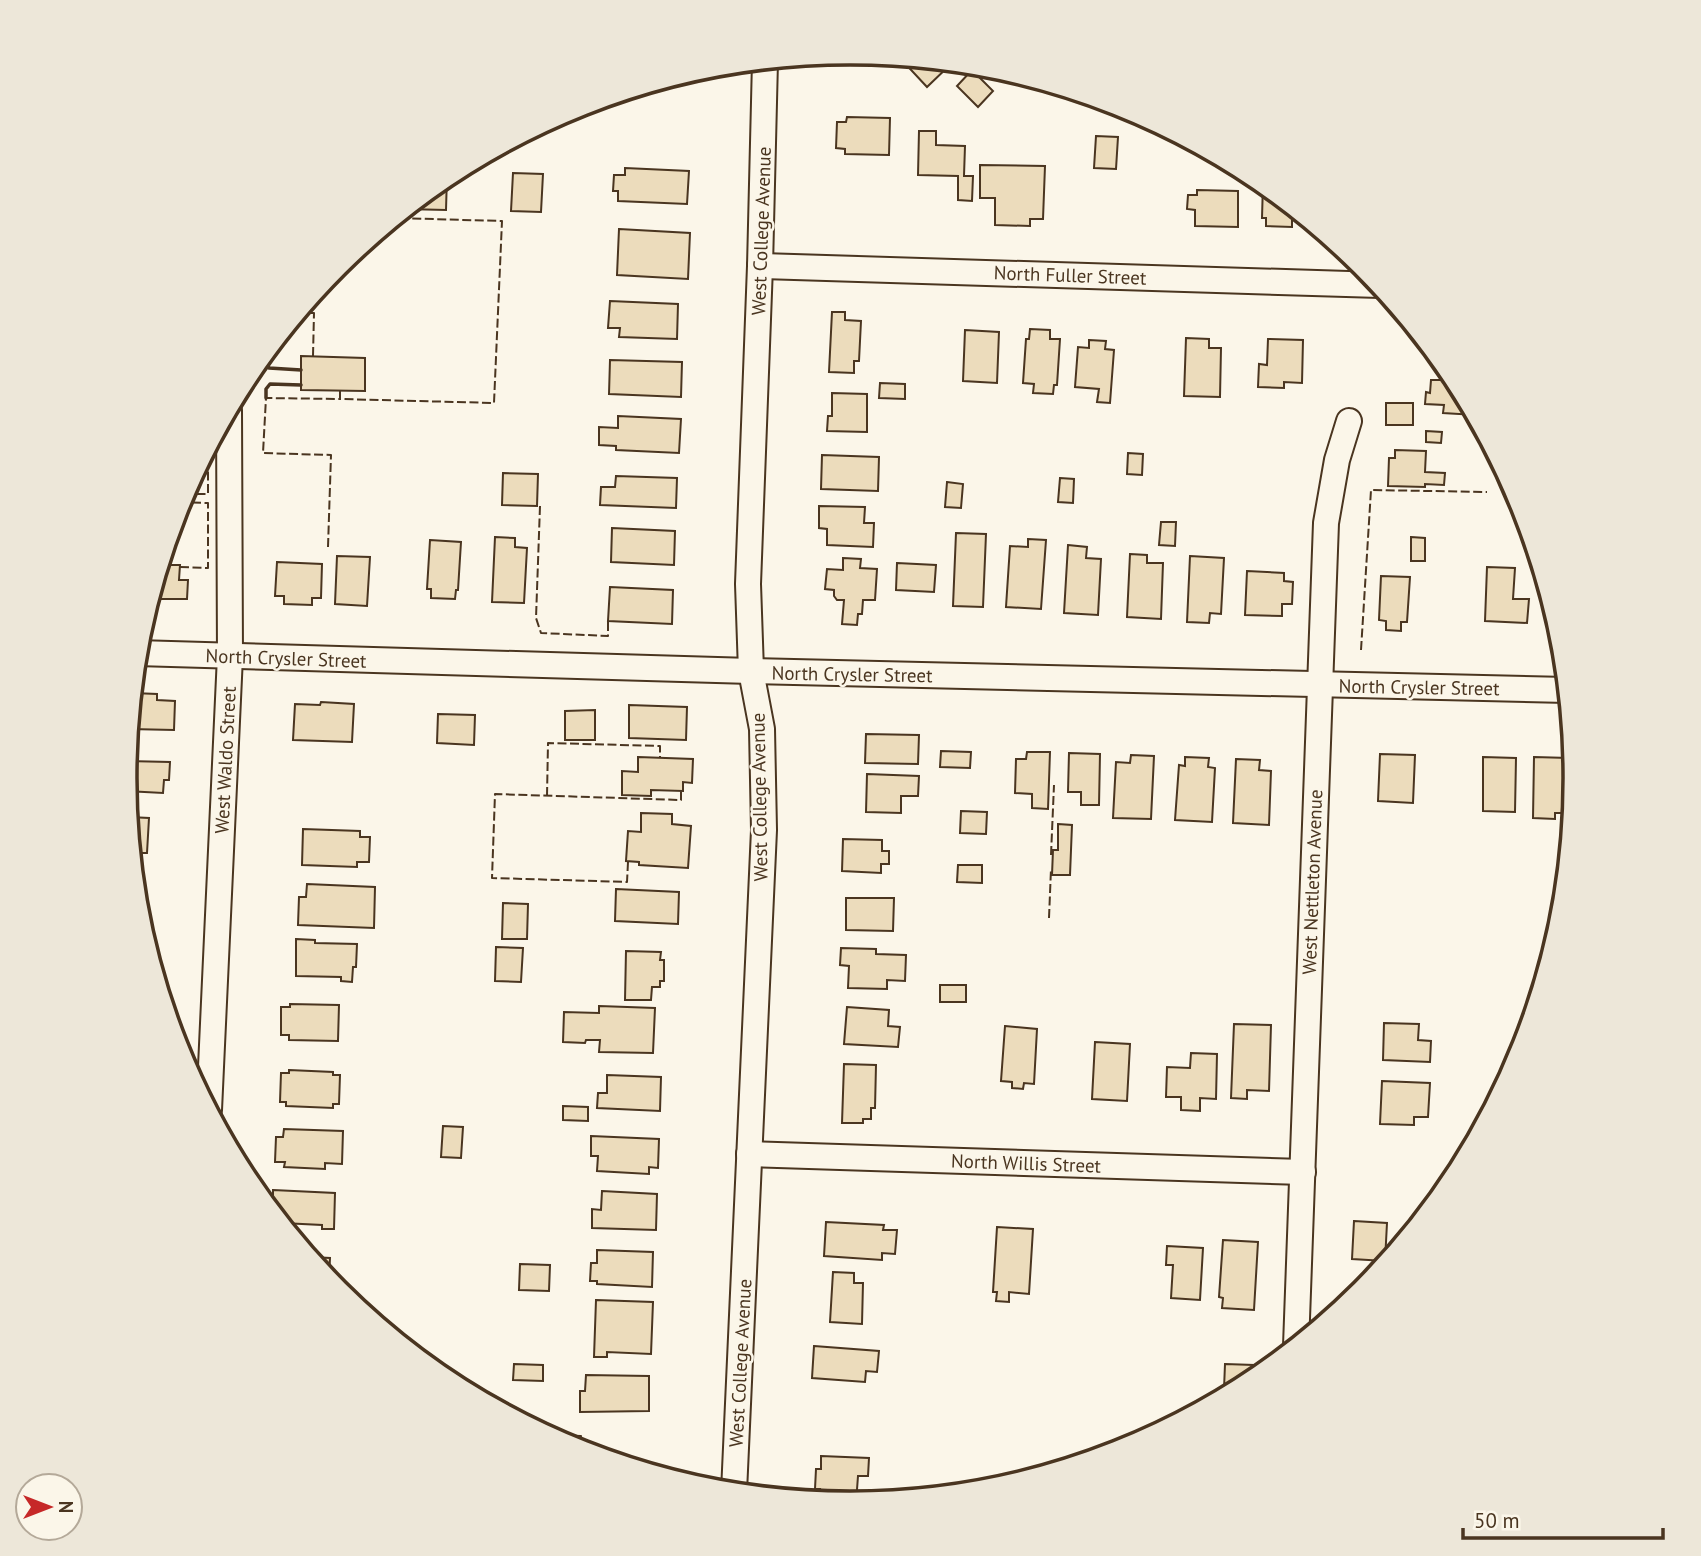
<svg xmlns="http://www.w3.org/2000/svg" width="1701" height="1556" font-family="'PT Sans',sans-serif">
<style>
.building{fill:#ecdcbc;stroke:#4a3520;stroke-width:2}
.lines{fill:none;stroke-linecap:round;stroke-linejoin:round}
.street-casing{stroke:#4a3520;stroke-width:28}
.street{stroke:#fbf6e9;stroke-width:24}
.fence{stroke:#4a3520;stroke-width:2;stroke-dasharray:9 3.5;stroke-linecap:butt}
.wall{stroke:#4a3520;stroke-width:3.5}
.labels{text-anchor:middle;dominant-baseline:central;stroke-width:5;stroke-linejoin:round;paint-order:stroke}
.street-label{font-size:19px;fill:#4a3520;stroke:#fbf6e9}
.rim{fill:none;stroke:#4a3520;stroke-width:3.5}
</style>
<rect width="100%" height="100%" fill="#fbf6e9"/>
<g class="building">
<polygon points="899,57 951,62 952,63 927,87"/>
<polygon points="972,70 993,91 978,107 957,86"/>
<polygon points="579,106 579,117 558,116 573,108"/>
<polygon points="847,117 890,118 889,155 845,154 845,149 836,148 837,122 846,122"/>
<polygon points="919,131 936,131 936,145 965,146 964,176 973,176 972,201 958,200 958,176 918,175"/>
<polygon points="1096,136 1118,137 1116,169 1094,168"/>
<polygon points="980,165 1045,166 1043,219 1030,219 1030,226 995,225 995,198 980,198"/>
<polygon points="625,168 689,171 687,204 618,201 618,191 613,191 614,175 625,175"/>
<polygon points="513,173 543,174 541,212 511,211"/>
<polygon points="447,175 446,210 406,209"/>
<polygon points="1263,183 1296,210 1296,220 1292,220 1292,227 1266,226 1266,218 1262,218"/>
<polygon points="1197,190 1238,191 1238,227 1195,226 1195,210 1187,209 1188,195 1197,195"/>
<polygon points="619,229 690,233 688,279 617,275"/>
<polygon points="610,301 678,304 677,339 619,337 620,328 608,328"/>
<polygon points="832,312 845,312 845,320 861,321 859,361 854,361 854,373 829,372"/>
<polygon points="1030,329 1050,330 1050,339 1060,339 1057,385 1054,385 1053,394 1033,393 1034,384 1023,383 1026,339 1029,339"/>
<polygon points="965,330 999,332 997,383 963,381"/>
<polygon points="1186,338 1209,339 1209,348 1221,348 1220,397 1184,396"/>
<polygon points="1268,339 1303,340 1302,383 1284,382 1284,388 1258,387 1259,364 1267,365"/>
<polygon points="1089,340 1106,341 1105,349 1114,350 1110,403 1097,402 1099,389 1075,387 1078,347 1089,348"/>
<polygon points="301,356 365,358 365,391 301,390"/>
<polygon points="610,360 682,362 681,397 609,394"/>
<polygon points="1445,374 1454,375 1475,415 1443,413 1444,405 1425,404 1426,392 1430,393 1431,380 1445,380"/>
<polygon points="880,383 905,384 905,399 879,398"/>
<polygon points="832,393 867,394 867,432 827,431 828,416 832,416"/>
<rect x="1386" y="403" width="27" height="22"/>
<polygon points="618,416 681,419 679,453 616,450 616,446 599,445 599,427 618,428"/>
<polygon points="1426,431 1442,432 1441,443 1426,442"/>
<polygon points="1395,450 1426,451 1425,472 1445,473 1444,485 1425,484 1425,487 1388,486 1389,458 1395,458"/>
<polygon points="1128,453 1143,454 1142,475 1127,474"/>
<polygon points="822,455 879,457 878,491 821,489"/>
<polygon points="503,473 538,474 537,506 502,505"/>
<polygon points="616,476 677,478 676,508 600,505 601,487 615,487"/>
<polygon points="1060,478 1074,479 1073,503 1058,502"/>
<polygon points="947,482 963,484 961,508 945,507"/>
<polygon points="819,506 865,507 864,523 874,523 873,547 827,545 827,529 819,528"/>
<polygon points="1161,522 1176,522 1175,546 1159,545"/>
<polygon points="612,528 675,531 674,565 611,562"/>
<polygon points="956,533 986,534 983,607 953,606"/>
<polygon points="495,537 515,538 515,547 527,548 524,603 492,602"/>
<polygon points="1411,537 1425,538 1425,561 1411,561"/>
<polygon points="1028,539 1046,540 1041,609 1006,607 1010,546 1028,547"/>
<polygon points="430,540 461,542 458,590 456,590 455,599 431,598 431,589 427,589"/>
<polygon points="1068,545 1087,547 1086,558 1101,559 1098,615 1064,613"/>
<polygon points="1130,554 1147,555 1147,563 1163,563 1161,619 1127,617"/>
<polygon points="337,556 370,557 367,606 335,604"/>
<polygon points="1190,556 1224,558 1221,614 1210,613 1209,623 1187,622"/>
<polygon points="843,558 861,559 860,568 877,569 875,600 863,600 862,614 858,614 857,625 842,624 844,600 837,600 834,596 834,590 825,589 827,569 843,570"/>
<polygon points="277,562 322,564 321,598 312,598 312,605 284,604 284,596 275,596"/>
<polygon points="897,563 936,565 934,592 896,590"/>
<polygon points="161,565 180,565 179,580 188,580 187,599 150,599"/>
<polygon points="1487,567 1515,568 1513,599 1529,599 1527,623 1485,621"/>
<polygon points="1247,571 1284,573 1284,581 1293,582 1292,604 1282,604 1282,616 1245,615"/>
<polygon points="1381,576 1410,577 1407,622 1401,622 1401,631 1386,630 1386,621 1379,620"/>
<polygon points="610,587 673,590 672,624 608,621"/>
<polygon points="133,693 157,694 157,700 175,701 174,730 130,729"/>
<polygon points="321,702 354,704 352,742 293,740 295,704 320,705"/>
<polygon points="629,705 687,707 686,740 629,738"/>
<polygon points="595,710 595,740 565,740 565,711"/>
<polygon points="438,714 475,715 474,745 437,743"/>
<polygon points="866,734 919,735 918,764 865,763"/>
<polygon points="941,751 971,752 970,768 940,767"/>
<polygon points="1027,752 1050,752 1048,809 1032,808 1032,794 1015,793 1016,759 1026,759"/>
<polygon points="1069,753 1100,754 1099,805 1081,805 1081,792 1068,792"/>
<polygon points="1380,754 1415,755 1413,803 1378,801"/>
<polygon points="1131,755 1154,756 1151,819 1113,818 1116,762 1130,763"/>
<polygon points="638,757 693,759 692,783 683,782 683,791 651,790 651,796 622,795 622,771 638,772"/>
<polygon points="1185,757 1209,758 1208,767 1215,768 1212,822 1175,820 1179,765 1185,766"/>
<polygon points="1483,757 1516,758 1515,812 1483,811"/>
<polygon points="1534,757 1569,758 1568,813 1555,813 1555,819 1533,818"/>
<polygon points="1236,759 1260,760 1259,770 1271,771 1269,825 1233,823"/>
<polygon points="127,761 170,762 169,780 164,780 163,793 126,791"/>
<polygon points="867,774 919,776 918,796 901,796 901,813 866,812"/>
<polygon points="961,811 987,812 986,834 960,833"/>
<polygon points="641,813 672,814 672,824 691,826 688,868 639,865 639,862 626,861 628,831 641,832"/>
<polygon points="129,817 149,818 147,853 132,853"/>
<polygon points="1058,824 1072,825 1070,875 1052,875 1053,850 1058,850"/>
<polygon points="303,829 360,831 360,837 370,837 369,862 357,862 357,867 302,865"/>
<polygon points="843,839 882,840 882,851 889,851 889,864 881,864 881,873 842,871"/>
<polygon points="958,865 982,865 982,883 957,882"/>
<polygon points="307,884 375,887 374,928 298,925 299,897 306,897"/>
<polygon points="616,889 679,892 678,924 615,921"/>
<polygon points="846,898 894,898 893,931 846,930"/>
<polygon points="503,903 528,904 527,939 502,939"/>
<polygon points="296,939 315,940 315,943 357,944 356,967 353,967 352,982 341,981 341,977 296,976"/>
<polygon points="496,947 523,948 521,982 495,981"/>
<polygon points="841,948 876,949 876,954 906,955 905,981 887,980 887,989 848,988 849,966 840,965"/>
<polygon points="626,951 661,952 660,960 664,960 664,981 660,981 660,987 652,987 651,1000 625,1000"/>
<rect x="940" y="985" width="26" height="17"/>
<polygon points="290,1004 339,1005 338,1041 289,1040 289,1035 281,1035 281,1007 290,1007"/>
<polygon points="599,1006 655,1008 653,1053 599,1052 600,1040 586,1040 585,1043 563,1042 564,1012 599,1013"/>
<polygon points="847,1007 889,1010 888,1026 900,1027 898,1047 844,1044"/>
<polygon points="1384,1023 1419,1024 1418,1040 1431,1041 1430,1062 1383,1060"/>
<polygon points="1234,1024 1271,1025 1269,1091 1247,1090 1247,1099 1231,1098"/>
<polygon points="1005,1026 1037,1029 1034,1084 1024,1083 1023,1089 1012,1088 1012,1082 1001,1081"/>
<polygon points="1095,1042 1130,1044 1127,1101 1092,1099"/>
<polygon points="1191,1053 1217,1054 1216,1099 1200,1098 1200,1111 1181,1110 1181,1097 1166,1097 1167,1067 1190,1068"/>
<polygon points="844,1064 876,1065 875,1108 871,1108 871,1119 863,1119 863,1123 842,1123"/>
<polygon points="289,1070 333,1072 333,1075 340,1075 339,1104 333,1104 333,1108 286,1106 286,1102 280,1102 281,1073 289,1073"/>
<polygon points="607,1075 661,1077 660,1111 597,1108 598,1093 607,1093"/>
<polygon points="1382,1081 1430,1083 1428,1117 1414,1117 1414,1125 1380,1124"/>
<polygon points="563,1106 588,1107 588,1121 563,1120"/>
<polygon points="443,1126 463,1127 461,1158 441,1157"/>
<polygon points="284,1129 343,1131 342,1164 325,1163 325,1169 284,1167 285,1162 275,1162 276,1137 283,1137"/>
<polygon points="591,1136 659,1139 658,1168 649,1167 649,1174 597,1171 598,1156 591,1156"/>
<polygon points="273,1190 335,1193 334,1229 322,1229 322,1225 282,1223 273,1212"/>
<polygon points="602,1191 657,1194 656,1230 592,1228 592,1209 601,1210"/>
<polygon points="1354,1221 1387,1223 1385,1261 1352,1259"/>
<polygon points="826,1222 884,1225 883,1230 897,1230 895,1254 882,1253 882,1260 824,1256"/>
<polygon points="997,1227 1033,1229 1029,1294 1009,1292 1009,1302 996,1301 997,1292 993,1292"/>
<polygon points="1223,1240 1258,1242 1254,1310 1222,1308 1223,1298 1219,1297"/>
<polygon points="1167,1246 1203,1248 1200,1300 1171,1298 1173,1265 1166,1265"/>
<polygon points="597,1250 653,1252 652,1287 597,1284 597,1281 590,1281 591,1263 597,1263"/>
<polygon points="310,1257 330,1258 329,1280"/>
<polygon points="520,1264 550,1265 549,1291 519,1290"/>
<polygon points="833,1272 854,1273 854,1283 863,1283 862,1324 830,1322"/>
<polygon points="596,1300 653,1302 651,1354 607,1352 607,1357 594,1357"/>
<polygon points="814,1346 879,1351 877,1372 866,1371 865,1382 812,1378"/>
<polygon points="514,1364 543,1365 543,1381 513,1380"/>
<polygon points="1225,1364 1254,1365 1253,1381 1238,1390 1224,1389"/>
<polygon points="586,1375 649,1376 649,1411 580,1412 580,1391 585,1391"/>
<polygon points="821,1456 869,1458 868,1476 858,1476 856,1503 819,1500 820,1489 815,1489 816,1469 821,1469"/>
</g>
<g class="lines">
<g class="street-casing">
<g id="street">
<polyline points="760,266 1380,285"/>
<polyline points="137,653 751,671 1567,690"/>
<polyline points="209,1110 230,656 229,410"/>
<polyline points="749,1154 1303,1172"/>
<polyline points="1296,1346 1326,523 1337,460 1349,421"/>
<polyline points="734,1492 764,830 762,729 751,671 748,584 760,266 765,61"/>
</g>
</g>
<use href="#street" class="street"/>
<g class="fence">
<polyline points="298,313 314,313 313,356"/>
<polyline points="340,391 340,399 494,403 502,221 394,218"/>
<polyline points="184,494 208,494 208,448"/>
<polyline points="540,506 536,618 541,633 608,636 608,621"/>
<polyline points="328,547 331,455 263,453 266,398 340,399"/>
<polyline points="180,567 208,568 208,503 180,502"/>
<polyline points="1361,650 1371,490 1487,492"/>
<polyline points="547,796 548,743 660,746 660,758"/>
<polyline points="1051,855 1054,785"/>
<polyline points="628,862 627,882 492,878 495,794 681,800 681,791"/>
<polyline points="1049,918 1051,869"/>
<polyline points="548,1435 581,1436 580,1451"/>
</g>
<g class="wall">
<polyline points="267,351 266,361 269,368 301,370"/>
<polyline points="266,398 266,389 270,384 301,385"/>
</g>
</g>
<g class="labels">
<g class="street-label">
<text transform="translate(761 231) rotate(-88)">West College Avenue</text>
<text transform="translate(1070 275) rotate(2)">North Fuller Street</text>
<text transform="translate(286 658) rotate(2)">North Crysler Street</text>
<text transform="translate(852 674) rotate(1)">North Crysler Street</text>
<text transform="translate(1419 687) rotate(1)">North Crysler Street</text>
<text transform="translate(225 760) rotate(-87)">West Waldo Street</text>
<text transform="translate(759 797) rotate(-91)">West College Avenue</text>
<text transform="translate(1312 882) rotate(-88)">West Nettleton Avenue</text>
<text transform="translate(1026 1163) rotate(2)">North Willis Street</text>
<text transform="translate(740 1363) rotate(-87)">West College Avenue</text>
</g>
</g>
<path d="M0 0H1701V1556H0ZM137 778a713 713 0 1 1 1426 0a713 713 0 1 1-1426 0Z" fill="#ede7d9" fill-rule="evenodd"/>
<path class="rim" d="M137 778a713 713 0 1 1 1426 0a713 713 0 1 1-1426 0Z"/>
<g transform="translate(49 1507) rotate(90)"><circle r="33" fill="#fbf6e9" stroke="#b4a999" stroke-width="2"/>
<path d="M0-5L12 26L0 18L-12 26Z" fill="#c62828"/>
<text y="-10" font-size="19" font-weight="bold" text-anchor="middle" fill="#4a3520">N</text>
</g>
<path d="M1463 1528v10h200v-10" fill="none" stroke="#4a3520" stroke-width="3.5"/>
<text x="1474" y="1528" font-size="21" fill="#4a3520" stroke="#fbf6e9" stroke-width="5" paint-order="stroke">50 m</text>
</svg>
